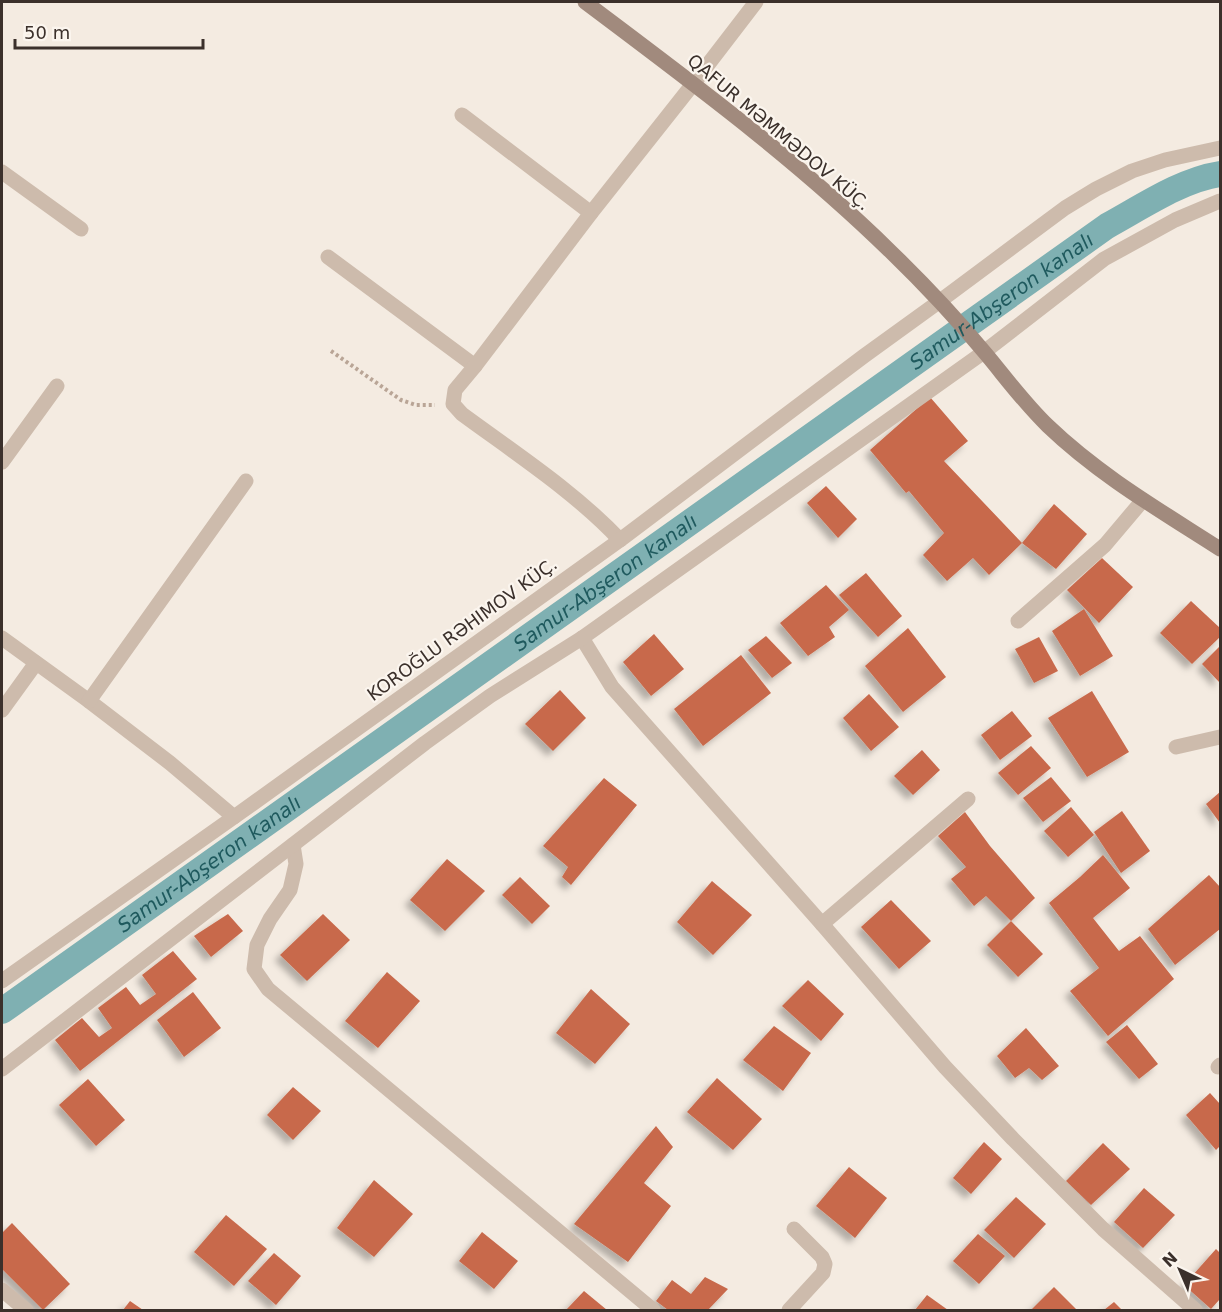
<svg xmlns="http://www.w3.org/2000/svg" width="1222" height="1312" font-family="'DejaVu Sans',sans-serif">
<style>
.lines{fill:none;stroke-linecap:round;stroke-linejoin:round}
.canal{stroke:#7fb0b2;stroke-width:26}
.building{fill:#c8694b;filter:url(#shadow)}
.path{stroke:#b9a596;stroke-width:4;stroke-dasharray:3 3;stroke-linecap:butt}
.street{stroke:#cdbbac;stroke-width:15}
.secondary{stroke:#a18a7d;stroke-width:15}
.labels{text-anchor:middle;dominant-baseline:central;stroke-width:4.5;stroke-linejoin:round;paint-order:stroke}
.street-label{font-size:18px;fill:#3b302b;stroke:#fbf5ee}
.water-label{font-size:20px;font-style:italic;fill:#1f5a5e;stroke:#fbf5ee}
</style>
<defs>
<filter id="shadow"><feDropShadow dx="-5.5" dy="5.5" stdDeviation="3" flood-color="#0004"/></filter>
</defs>
<rect width="100%" height="100%" fill="#f4ebe1"/>
<g class="lines">
<path class="canal" id="s1" d="M 2,1011 L 1107,226 C 1142,207 1181,180 1220,174"/>
</g>
<g class="building">
<polygon points="930,397 968,441 944,461 1022,543 989,575 973,558 947,581 923,555 944,533 909,491 906,493 870,450"/>
<polygon points="826,486 857,519 838,538 807,503"/>
<polygon points="1054,504 1087,534 1056,569 1022,543"/>
<polygon points="1102,558 1133,587 1099,623 1067,590"/>
<polygon points="866,573 902,616 878,637 839,595"/>
<polygon points="826,585 849,610 829,627 835,637 808,656 780,623"/>
<polygon points="1191,601 1220,628 1220,637 1192,664 1160,633"/>
<polygon points="1084,609 1113,656 1080,676 1052,631"/>
<polygon points="908,628 946,677 903,712 865,666"/>
<polygon points="654,634 684,669 651,696 623,662"/>
<polygon points="766,636 792,663 772,678 748,650"/>
<polygon points="1039,637 1058,671 1034,683 1015,649"/>
<polygon points="1220,646 1220,683 1202,664"/>
<polygon points="741,655 771,693 703,746 674,709"/>
<polygon points="560,690 586,718 553,751 525,724"/>
<polygon points="1092,691 1129,752 1087,777 1048,718"/>
<polygon points="869,694 899,727 871,751 843,718"/>
<polygon points="1012,711 1032,736 1000,760 981,735"/>
<polygon points="1031,746 1051,768 1018,795 998,773"/>
<polygon points="922,750 940,770 913,795 894,776"/>
<polygon points="1051,777 1071,801 1043,822 1023,798"/>
<polygon points="604,778 637,805 571,885 562,877 568,867 543,846"/>
<polygon points="1220,792 1220,823 1206,804"/>
<polygon points="1071,807 1094,835 1068,857 1044,831"/>
<polygon points="1122,811 1150,851 1121,873 1094,832"/>
<polygon points="965,812 990,846 1035,898 1011,921 986,896 974,906 951,879 966,867 938,836"/>
<polygon points="1103,855 1130,888 1093,918 1119,951 1140,936 1174,979 1108,1036 1070,991 1099,968 1049,903 1080,877"/>
<polygon points="447,859 485,891 445,931 410,900"/>
<polygon points="1209,875 1220,887 1220,929 1175,965 1148,929"/>
<polygon points="520,877 550,906 532,924 502,895"/>
<polygon points="712,881 752,915 713,955 677,922"/>
<polygon points="891,900 931,941 899,969 861,927"/>
<polygon points="228,914 243,931 211,957 194,936"/>
<polygon points="323,914 350,940 307,981 280,955"/>
<polygon points="1011,921 1043,954 1018,977 987,945"/>
<polygon points="173,951 197,979 80,1071 55,1040 82,1018 99,1037 112,1028 98,1008 126,987 140,1005 156,994 142,975"/>
<polygon points="387,972 420,1001 378,1048 345,1021"/>
<polygon points="808,980 844,1014 821,1041 782,1006"/>
<polygon points="591,989 630,1024 595,1064 556,1033"/>
<polygon points="193,992 221,1028 184,1057 157,1020"/>
<polygon points="1127,1025 1158,1064 1139,1079 1106,1042"/>
<polygon points="774,1026 811,1053 783,1091 743,1060"/>
<polygon points="1026,1028 1059,1066 1042,1080 1029,1068 1015,1078 997,1056"/>
<polygon points="717,1078 762,1119 733,1150 687,1112"/>
<polygon points="88,1079 125,1120 96,1146 59,1105"/>
<polygon points="293,1087 321,1111 293,1140 267,1115"/>
<polygon points="1210,1093 1220,1104 1220,1146 1216,1150 1186,1115"/>
<polygon points="656,1126 673,1147 644,1183 671,1206 628,1262 574,1224"/>
<polygon points="984,1142 1002,1159 971,1194 953,1178"/>
<polygon points="1103,1143 1130,1169 1091,1205 1066,1181"/>
<polygon points="849,1167 887,1198 855,1238 816,1206"/>
<polygon points="374,1180 413,1214 374,1257 337,1228"/>
<polygon points="1144,1188 1175,1215 1143,1248 1114,1222"/>
<polygon points="1016,1197 1046,1224 1014,1258 984,1230"/>
<polygon points="226,1215 267,1249 234,1286 194,1252"/>
<polygon points="12,1223 70,1284 43,1310 2,1269 2,1233"/>
<polygon points="482,1232 518,1261 494,1289 459,1261"/>
<polygon points="978,1234 1005,1256 979,1284 953,1261"/>
<polygon points="1216,1249 1220,1253 1220,1299 1211,1309 1184,1285"/>
<polygon points="274,1253 301,1276 276,1305 248,1281"/>
<polygon points="705,1277 728,1289 708,1310 668,1310 656,1301 672,1280 691,1294"/>
<polygon points="1054,1287 1077,1310 1031,1310"/>
<polygon points="584,1291 607,1310 566,1310"/>
<polygon points="927,1295 948,1310 915,1310"/>
<polygon points="130,1301 143,1310 123,1310"/>
<polygon points="1114,1302 1122,1310 1104,1310"/>
</g>
<g class="lines">
<polyline class="path" points="331,351 401,400 416,405 435,405"/>
<g class="street">
<polyline points="462,115 591,213"/>
<polyline points="2,172 81,229"/>
<polyline points="328,257 475,366"/>
<polyline points="2,462 57,386"/>
<path d="M 620,540 C 575,492 515,453 462,414 L 453,404 L 455,390 L 475,366 L 591,213 L 693,84 L 756,2"/>
<polyline points="1018,621 1105,545 1143,500"/>
<polyline points="2,638 89,701 170,763 234,817"/>
<polyline points="582,638 612,687 822,924 945,1067 1013,1139 1103,1229 1195,1310"/>
<polyline points="89,701 246,481"/>
<polyline points="2,710 36,663"/>
<polyline points="1176,747 1220,737"/>
<polyline points="293,845 296,864 290,890 270,919 257,945 254,969 268,989 653,1310"/>
<polyline points="822,924 968,799"/>
<polyline points="2,981 234,817 620,540 864,356 940,301 1065,208 1096,189 1132,171 1165,160 1220,148"/>
<polyline points="1218,1067 1220,1065"/>
<polyline points="2,1069 425,743 490,696 582,638 984,352 1104,259 1175,220 1220,201"/>
<polyline points="2,1290 26,1310"/>
<polyline points="789,1310 823,1273 825,1264 822,1257 794,1229"/>
</g>
<path class="secondary" d="M 585,2 C 690,81 796,159 890,251 C 924,284 956,318 986,354 C 1006,378 1025,404 1048,426 C 1099,475 1161,511 1220,549"/>
</g>
<g class="labels">
<g class="street-label">
<text transform="translate(779 132) rotate(40)">QAFUR MƏMMƏDOV KÜÇ.</text>
<text transform="translate(462 629) rotate(-36)">KOROĞLU RƏHIMOV KÜÇ.</text>
</g>
<g class="water-label">
<text stroke="none"><textPath href="#s1" startOffset="1226">Samur-Abşeron kanalı</textPath></text>
<text stroke="none"><textPath href="#s1" startOffset="740">Samur-Abşeron kanalı</textPath></text>
<text stroke="none"><textPath href="#s1" startOffset="254">Samur-Abşeron kanalı</textPath></text>
</g>
</g>
<rect width="1222" height="1312" fill="none" stroke="#3b302b" stroke-width="6"/>
<g transform="translate(1180 1270) rotate(316)" stroke="#fbf5ee" stroke-width="4.5" paint-order="stroke">
<path d="M0-4.5L10 22L0 15L-10 22Z" fill="#3b302b"/>
<text y="-9" font-size="16" font-weight="bold" text-anchor="middle" fill="#3b302b">N</text>
</g>
<path d="M15 39v9h188v-9" fill="none" stroke="#3b302b" stroke-width="3"/>
<text x="24" y="39" font-size="18" fill="#3b302b" stroke="#fbf5ee" stroke-width="4.5" paint-order="stroke">50 m</text>
</svg>
